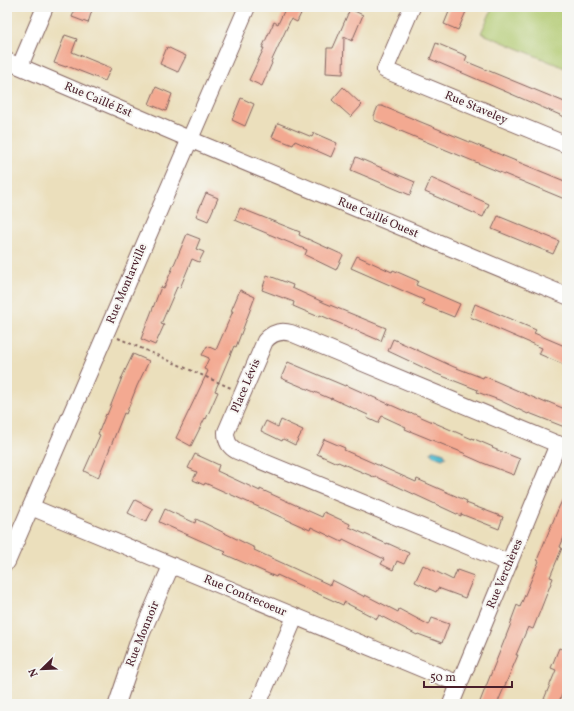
<svg xmlns="http://www.w3.org/2000/svg" width="574" height="711" font-family="Vollkorn,serif">
<style>
.green{fill:#b0c96e;stroke:#7d744c}
.water{fill:#55bed2;stroke:#506e7e}
.building{fill:#f3a991}
.lines{fill:none;stroke-linecap:round;stroke-linejoin:round}
.minor-casing{stroke:#82625e;stroke-width:18}
.path{stroke:#82625e;stroke-width:2;stroke-dasharray:3 3;stroke-linecap:butt}
.minor{stroke:#fff;stroke-width:16}
.labels{text-anchor:middle;dominant-baseline:central;stroke-width:4;stroke-linejoin:round;paint-order:stroke}
.street-label{font-size:12px;fill:#4a1f2b;stroke:#f6f6f2}
</style>
<rect width="100%" height="100%" fill="#f6f6f2"/>
<filter id="ink" filterUnits="userSpaceOnUse"><feTurbulence type="fractalNoise" baseFrequency=".025" numOctaves="2"/><feDisplacementMap in="SourceGraphic" scale="8" xChannelSelector="R" yChannelSelector="G"/><feConvolveMatrix kernelMatrix="1 2 1 2 8 2 1 2 1" color-interpolation-filters="sRGB"/></filter>
<filter id="wash" filterUnits="userSpaceOnUse"><feTurbulence type="fractalNoise" baseFrequency=".012" numOctaves="4" result="noise"/><feDisplacementMap in="SourceGraphic" scale="16" xChannelSelector="R" yChannelSelector="G"/><feGaussianBlur stdDeviation="0.9" result="paint"/><feColorMatrix in="noise" values="0 0 0 0 0 0 0 0 0 0 0 0 0 0 0 0 0 1.4 0 .05"/><feComposite in="paint" operator="in"/></filter>
<g filter="url(#wash)">
<rect width="100%" height="100%" fill="#ebdfbc"/>
<polygon class="green" points="493,7 567,7 567,69 481,33"/>
<polygon class="water" points="432,450 434,450 444,453 446,457 442,459 432,455 431,453"/>
<g id="blocks">
<g class="building">
<polygon points="76,7 93,7 88,23 72,17"/>
<polygon points="286,7 304,7 297,22 291,19 271,62 272,63 262,86 249,80 264,48 262,48 274,22 278,24"/>
<polygon points="451,7 468,7 458,30 444,24"/>
<polygon points="350,9 363,15 352,41 344,37 343,74 326,73 327,48 333,48"/>
<polygon points="65,35 77,39 72,52 111,68 105,81 67,66 66,67 54,63"/>
<polygon points="436,43 467,56 465,61 567,103 567,118 430,59"/>
<polygon points="167,47 186,56 178,72 160,64"/>
<polygon points="156,87 172,94 166,111 149,104"/>
<polygon points="343,87 362,105 351,117 332,100"/>
<polygon points="241,98 254,104 245,126 232,120"/>
<polygon points="378,106 382,106 567,182 567,200 374,120 374,116"/>
<polygon points="278,123 312,137 314,133 337,143 331,157 295,141 293,145 272,137"/>
<polygon points="356,157 415,182 410,195 351,170"/>
<polygon points="431,178 489,204 483,217 425,192"/>
<polygon points="206,193 218,198 208,221 196,216"/>
<polygon points="240,208 300,232 299,235 343,255 336,270 305,255 307,250 235,220"/>
<polygon points="498,216 559,241 553,254 492,229"/>
<polygon points="187,234 200,239 196,249 204,252 199,262 192,259 180,288 177,287 161,324 164,325 155,345 141,339 161,287 164,288"/>
<polygon points="357,256 392,272 393,270 418,281 416,285 460,304 454,317 422,304 424,300 351,268"/>
<polygon points="267,275 293,285 292,288 325,303 386,328 381,341 320,315 319,317 293,306 294,302 262,290"/>
<polygon points="240,290 255,297 236,347 234,346 215,391 218,392 206,419 205,418 191,446 176,438 208,371 204,369 209,358 202,355 207,346 216,350 233,311 231,311"/>
<polygon points="475,304 536,330 534,333 567,347 567,366 539,354 542,348 470,317"/>
<polygon points="393,339 454,367 483,378 484,376 546,403 546,401 567,410 567,428 529,413 528,414 499,400 477,392 478,390 437,374 388,351"/>
<polygon points="133,354 149,361 137,386 126,414 124,413 98,478 84,471 100,435 98,434 106,414 107,415 123,375"/>
<polygon points="288,362 345,386 346,385 411,414 412,413 472,439 472,438 493,447 492,448 520,459 514,475 483,463 465,455 466,454 405,429 406,427 382,416 378,423 367,418 368,415 331,398 331,399 281,378"/>
<polygon points="281,420 303,430 295,445 283,439 282,441 261,431 266,421 278,427"/>
<polygon points="324,439 345,448 344,450 416,482 417,479 467,501 466,503 503,517 499,529 461,514 461,516 375,476 374,477 338,462 337,463 317,454"/>
<polygon points="195,454 219,465 217,471 260,491 260,489 322,517 324,512 350,524 349,527 387,544 387,543 409,553 404,564 397,561 393,570 381,564 384,559 343,539 342,542 311,527 310,530 205,483 204,485 193,480 197,472 188,468"/>
<polygon points="567,491 567,530 560,547 562,548 550,577 553,578 533,629 528,627 516,655 518,655 497,704 479,704 512,621 511,621 517,605 520,607 539,561 537,560 559,507"/>
<polygon points="135,500 153,509 146,522 128,513"/>
<polygon points="165,509 195,523 196,519 255,548 254,550 330,585 332,580 365,597 365,595 398,612 399,609 429,625 432,618 449,624 442,643 418,634 417,635 379,615 377,619 344,602 343,605 277,575 276,577 224,554 226,552 159,522"/>
<polygon points="423,565 453,580 457,570 474,576 465,598 438,588 436,592 415,582"/>
<polygon points="559,648 567,651 567,683 558,704 542,704 556,670 551,668"/>
</g>
</g>
</g>
<g filter="url(#ink)">
<use href="#blocks" fill-opacity="0" stroke="#82625e" stroke-width="1"/>
<g class="lines">
<g class="minor-casing">
<g id="minor">
<polyline points="412,7 385,70 567,145"/>
<polyline points="7,61 201,144 567,296"/>
<polyline points="20,66 45,7"/>
<polyline points="31,507 459,684"/>
<polyline points="7,562 247,7"/>
<path d="M 509,563 L 237,451 C 229,447 226,441 226,432 L 265,341 C 272,333 281,330 291,333 L 567,448"/>
<polyline points="117,704 138,642 171,566"/>
<polyline points="258,704 295,617"/>
<polyline points="451,704 558,444"/>
</g>
</g>
<polyline class="path" points="118,338 231,388"/>
<use href="#minor" class="minor"/>
</g>
</g>
<g class="labels">
<g class="street-label">
<text transform="translate(98 100) rotate(23)">Rue Caillé Est</text>
<text transform="translate(476 108) rotate(23)">Rue Staveley</text>
<text transform="translate(378 218) rotate(23)">Rue Caillé Ouest</text>
<text transform="translate(127 284) rotate(-67)">Rue Montarville</text>
<text transform="translate(246 386) rotate(-67)">Place Lévis</text>
<text transform="translate(505 574) rotate(-67)">Rue Verchères</text>
<text transform="translate(245 596) rotate(23)">Rue Contrecoeur</text>
<text transform="translate(143 634) rotate(-68)">Rue Monnoir</text>
</g>
</g>
<rect width="574" height="711" fill="none" stroke="#f6f6f2" stroke-width="24"/>
<g transform="translate(42 669) rotate(247)" stroke="#f6f6f2" stroke-width="3" paint-order="stroke">
<path d="M0-3L7 15L0 10L-7 15Z" fill="#4a1f2b"/>
<text y="-6" font-size="11" font-weight="bold" text-anchor="middle" fill="#4a1f2b">N</text>
</g>
<path d="M424 681v6h88v-6" fill="none" stroke="#4a1f2b" stroke-width="2"/>
<text x="430" y="681" font-size="12" fill="#4a1f2b" stroke="#f6f6f2" stroke-width="3" paint-order="stroke">50 m</text>
</svg>
